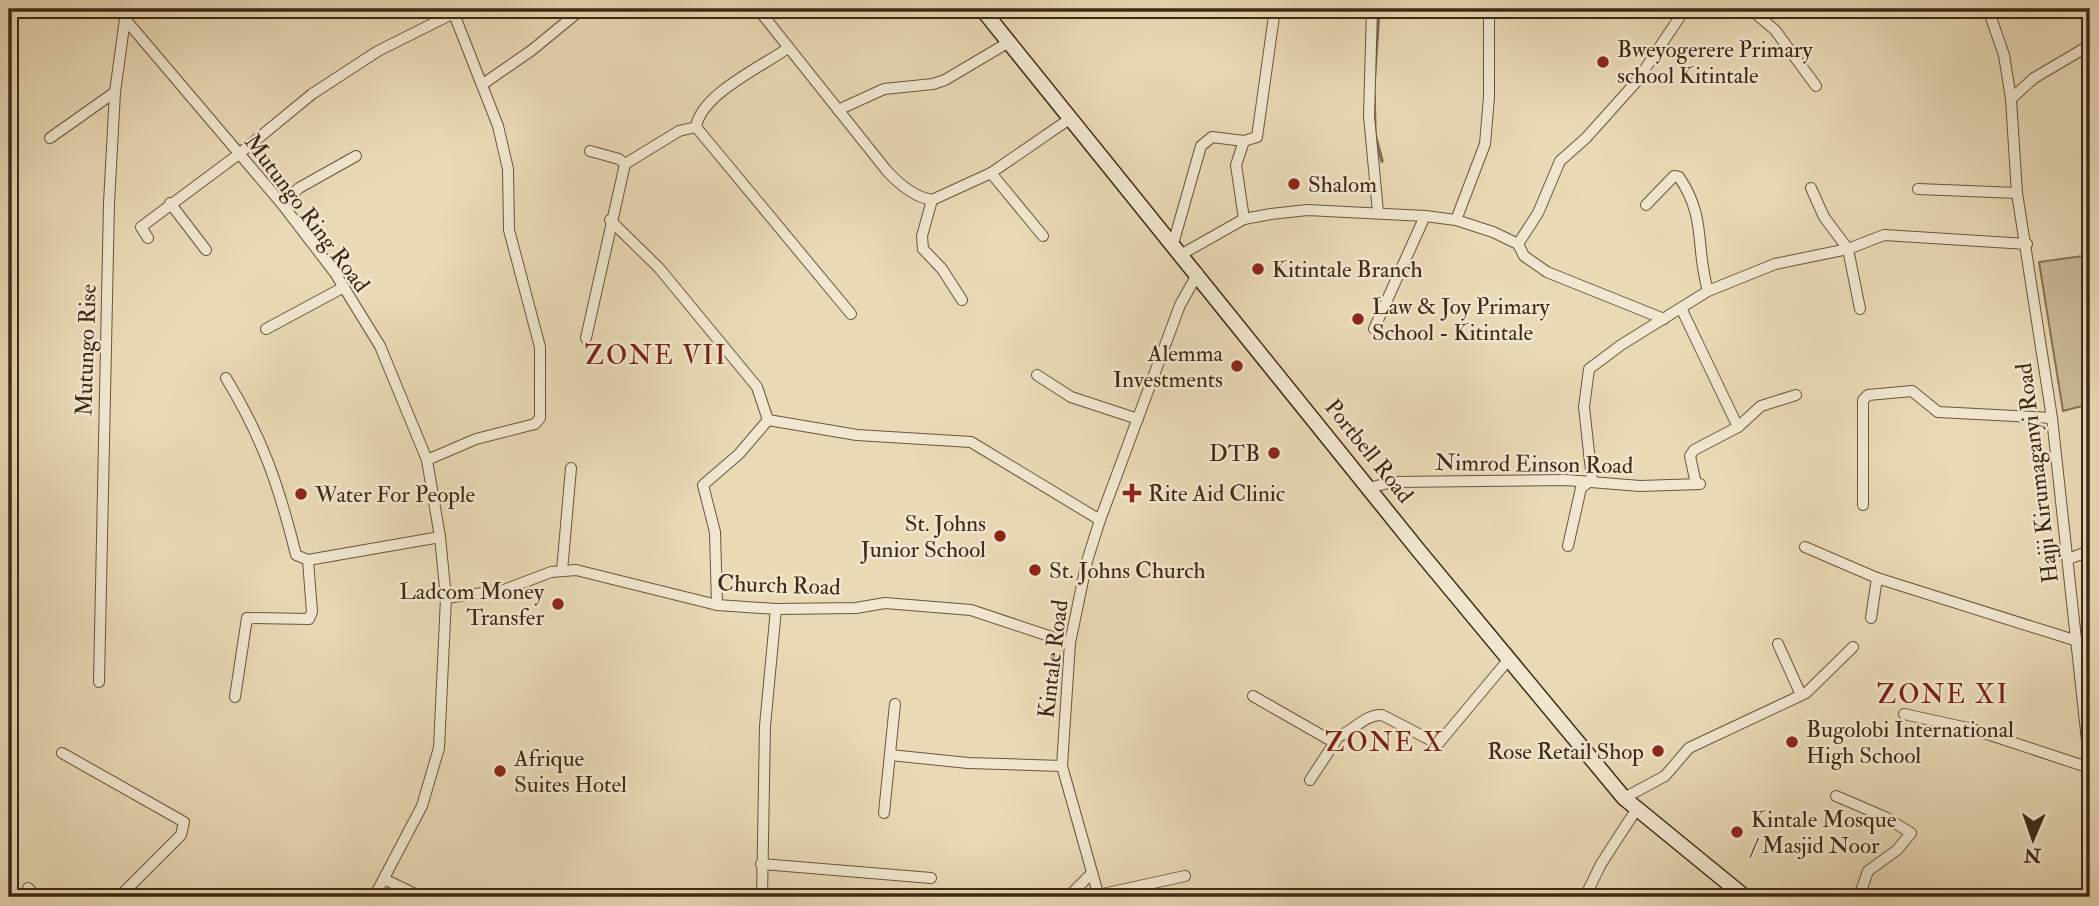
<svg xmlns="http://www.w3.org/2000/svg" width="2099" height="906" font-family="'IM FELL Double Pica',serif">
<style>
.green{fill:#ccbc9a;stroke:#847257;stroke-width:2}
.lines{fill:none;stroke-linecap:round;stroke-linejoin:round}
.stream{stroke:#816f54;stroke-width:3.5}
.minor-casing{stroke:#68553c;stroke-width:12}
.secondary-casing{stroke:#3d2914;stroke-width:17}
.minor{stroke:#f1e7d0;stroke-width:10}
.secondary{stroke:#f1e7d0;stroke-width:14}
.poi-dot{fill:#8f2418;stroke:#f1e7d0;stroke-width:2.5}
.labels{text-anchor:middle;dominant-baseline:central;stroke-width:5;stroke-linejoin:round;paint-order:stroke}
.poi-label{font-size:23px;fill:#3d2914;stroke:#f1e7d0;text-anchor:start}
.street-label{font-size:23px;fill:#3d2914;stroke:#f1e7d0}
.quarter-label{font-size:26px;letter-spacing:2px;fill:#7a1f14;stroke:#f1e7d0}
</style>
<rect width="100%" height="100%" fill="#e9dab6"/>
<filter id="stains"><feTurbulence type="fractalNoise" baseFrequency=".00286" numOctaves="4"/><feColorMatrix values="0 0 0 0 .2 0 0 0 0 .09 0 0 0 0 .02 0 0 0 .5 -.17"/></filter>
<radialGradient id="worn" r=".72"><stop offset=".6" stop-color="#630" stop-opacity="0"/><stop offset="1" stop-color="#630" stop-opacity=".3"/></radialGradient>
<polygon class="green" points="2090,255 2090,404 2063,411 2039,262"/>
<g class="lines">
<g class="stream">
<polyline points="1374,83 1379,9"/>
<polyline points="1374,95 1375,135 1382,161"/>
</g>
<g class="minor-casing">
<g id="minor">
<polyline points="121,9 125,19 282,204 335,273 380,346 427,460 440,537 446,598 439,748 422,806 374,897"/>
<path d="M 758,9 L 887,171 C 899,184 914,197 932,200"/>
<polyline points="1129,9 1130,10"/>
<polyline points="1372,9 1369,116 1378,212"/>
<polyline points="1750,9 1775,30 1816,86"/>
<polyline points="1988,9 2004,55 2011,99 2017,193 2052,418 2090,768"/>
<path d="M 788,48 C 763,66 701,94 696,127 L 851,314"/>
<polyline points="483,84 532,50 582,9"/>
<polyline points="2011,99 2034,78 2090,45"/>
<polyline points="838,110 884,89 933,84 945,80 1009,42"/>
<polyline points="50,138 115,92"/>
<polyline points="1244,141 1236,165 1244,219"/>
<polyline points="590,151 619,159 625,164"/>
<polyline points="991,173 1043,236"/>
<polyline points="1811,188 1824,217 1848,249 1860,309"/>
<polyline points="1918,189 2017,193"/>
<polyline points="170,203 206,250"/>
<polyline points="282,204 299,188 356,156"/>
<path d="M 1646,205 L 1674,176 L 1679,177 C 1707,218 1695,247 1708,291"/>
<polyline points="610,220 659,268 748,376 757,387 768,420 857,435 971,442 1100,520"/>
<polyline points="1456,220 1485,144 1489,97 1489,9"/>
<polyline points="148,238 141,227 239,154 312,94 378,51 454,13"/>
<polyline points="1173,244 1201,146 1212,137 1244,141 1257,137 1275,9"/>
<polyline points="1518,244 1538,213 1560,161 1586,138 1637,81 1685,9"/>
<polyline points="1182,254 1244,219 1271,214 1307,210 1425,216 1456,220 1493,232 1518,244 1524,256 1547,272 1664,319"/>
<polyline points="962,300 942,269 923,249 922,236 932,200 991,173 1071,118"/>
<polyline points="1681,308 1738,427 1694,450 1690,456 1696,484"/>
<polyline points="266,329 344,287"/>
<polyline points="1374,329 1425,216"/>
<polyline points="586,338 625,164 679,131 696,127"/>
<polyline points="1037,375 1071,397 1138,419"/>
<path d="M 226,378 C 263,439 279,486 296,555 L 308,560 L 440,537"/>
<polyline points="1738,427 1761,406 1796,395"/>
<polyline points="427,460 476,439 535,424 540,418 540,347 509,230 508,169 498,126 452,9"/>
<polyline points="1368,488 1393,482 1566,480 1640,486 1700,484"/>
<polyline points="1863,505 1863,400 1868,395 1912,391 1938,412 2052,418"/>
<polyline points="1568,546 1581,488 1592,480 1584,407 1589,369 1621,345 1708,291 1775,264 1848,249 1884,235 2027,244"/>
<polyline points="1805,547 1877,578 2074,640"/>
<polyline points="2068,559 2090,551"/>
<polyline points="562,571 571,468"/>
<polyline points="446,598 504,590 551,572 576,570 717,605 776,609 856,608 885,603 971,610 1070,643"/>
<polyline points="717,605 715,532 703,485 739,454 768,420"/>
<polyline points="1871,618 1877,578"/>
<polyline points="1778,644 1801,695"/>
<polyline points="99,682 109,203 115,92 125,19"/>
<path d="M 1253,696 L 1328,739 C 1349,738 1362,714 1382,715 L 1438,744 L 1509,659"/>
<polyline points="235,697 247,618 309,619 312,612 308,560"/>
<polyline points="1904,714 1972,729 2090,768"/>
<polyline points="62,753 184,822 181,835 119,897"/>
<polyline points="890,755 968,763 1062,766"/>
<polyline points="1310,780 1337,739"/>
<polyline points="1836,796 1885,817 1911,833 1897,850 1868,871 1859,897"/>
<polyline points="1624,798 1665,776 1689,748 1806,693 1853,647"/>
<polyline points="884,813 895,704"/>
<polyline points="761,864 931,878"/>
<polyline points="384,879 421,897"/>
<polyline points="28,888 37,897"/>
<polyline points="1098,895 1185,876"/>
<polyline points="762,897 765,726 776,609"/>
<polyline points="1068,897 1091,874"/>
<polyline points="1099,897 1062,766 1070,643 1087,561 1100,520 1180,305 1198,273"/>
<polyline points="1585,897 1601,864 1636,810"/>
</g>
</g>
<g class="secondary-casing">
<polyline id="secondary" points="982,9 1419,551 1624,798 1745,897"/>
</g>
<use href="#minor" class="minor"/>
<use href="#secondary" class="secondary"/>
</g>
<g class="poi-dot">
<circle cx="1603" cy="62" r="7"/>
<circle cx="1294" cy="184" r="7"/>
<circle cx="1258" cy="269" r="7"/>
<circle cx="1358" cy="319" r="7"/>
<circle cx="1237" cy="366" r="7"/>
<circle cx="1274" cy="453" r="7"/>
<path d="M1128.5 482.5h7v7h7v7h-7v7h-7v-7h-7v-7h7z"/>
<circle cx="301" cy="494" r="7"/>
<circle cx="1000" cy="536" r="7"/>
<circle cx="1035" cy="570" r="7"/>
<circle cx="558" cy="604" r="7"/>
<circle cx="1792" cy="742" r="7"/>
<circle cx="1658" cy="751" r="7"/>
<circle cx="500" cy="771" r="7"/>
<circle cx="1737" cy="832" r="7"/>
</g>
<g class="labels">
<g class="poi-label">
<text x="1617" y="49">Bweyogerere Primary<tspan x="1617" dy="26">school Kitintale</tspan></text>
<text x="1308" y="184">Shalom</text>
<text x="1272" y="269">Kitintale Branch</text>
<text x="1372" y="306">Law &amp; Joy Primary<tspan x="1372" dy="26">School - Kitintale</tspan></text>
<text x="1223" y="353" text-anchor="end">Alemma<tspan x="1223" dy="26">Investments</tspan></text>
<text x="1260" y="453" text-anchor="end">DTB</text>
<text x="1148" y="493">Rite Aid Clinic</text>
<text x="315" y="494">Water For People</text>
<text x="986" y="523" text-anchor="end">St. Johns<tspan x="986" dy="26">Junior School</tspan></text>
<text x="1049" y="570">St. Johns Church</text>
<text x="544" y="591" text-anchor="end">Ladcom Money<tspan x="544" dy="26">Transfer</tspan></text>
<text x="1806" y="729">Bugolobi International<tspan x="1806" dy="26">High School</tspan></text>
<text x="1644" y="751" text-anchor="end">Rose Retail Shop</text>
<text x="514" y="758">Afrique<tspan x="514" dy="26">Suites Hotel</tspan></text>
<text x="1751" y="819">Kintale Mosque<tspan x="1751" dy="26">/ Masjid Noor</tspan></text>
</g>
<g class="street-label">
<text transform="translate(307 213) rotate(53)">Mutungo Ring Road</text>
<text transform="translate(86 350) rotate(-88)">Mutungo Rise</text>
<text transform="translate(1369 451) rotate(51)">Portbell Road</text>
<text transform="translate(1534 464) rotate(1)">Nimrod Einson Road</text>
<text transform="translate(2037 473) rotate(-97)">Hajji Kirumaganyi Road</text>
<text transform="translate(779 585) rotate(2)">Church Road</text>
<text transform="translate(1053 659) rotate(-83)">Kintale Road</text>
</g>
<g class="quarter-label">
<text x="656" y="356">ZONE VII</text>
<text x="1943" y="695">ZONE XI</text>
<text x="1385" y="743">ZONE X</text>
</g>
</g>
<rect width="2099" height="906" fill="none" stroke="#e9dab6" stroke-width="35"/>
<rect x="10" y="10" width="2078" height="885" fill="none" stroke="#3d2914" stroke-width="3.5"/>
<rect x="18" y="18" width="2064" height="871" fill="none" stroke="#3d2914" stroke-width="2"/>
<g transform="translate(2033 839) rotate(182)" stroke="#f1e7d0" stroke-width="5" paint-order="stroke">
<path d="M0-5L12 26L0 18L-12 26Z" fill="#3d2914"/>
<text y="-10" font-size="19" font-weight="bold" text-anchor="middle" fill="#3d2914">N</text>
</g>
<rect width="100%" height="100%" filter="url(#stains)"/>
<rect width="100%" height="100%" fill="url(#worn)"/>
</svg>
